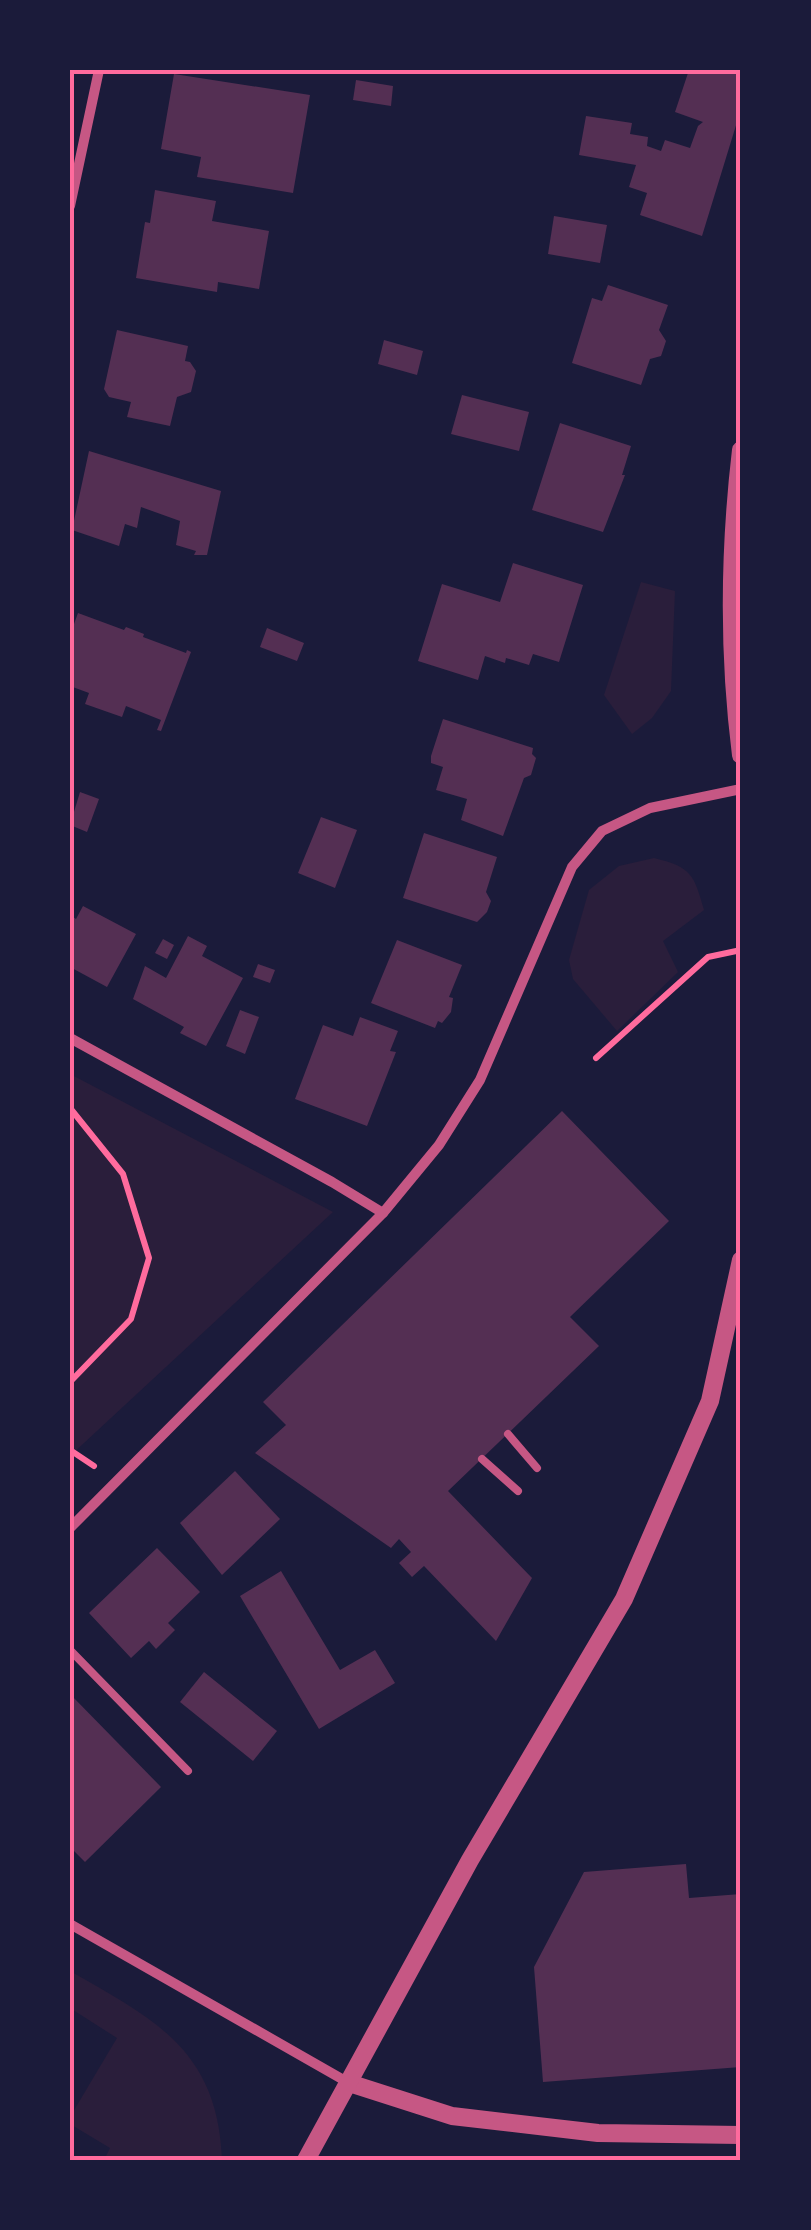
<svg xmlns="http://www.w3.org/2000/svg" width="811" height="2230" font-family="'Source Sans 3',sans-serif">
<style>
.green{fill:#2a1e3b}
.building{fill:#542f53}
.lines{fill:none;stroke-linecap:round;stroke-linejoin:round}
.path{stroke:#ff6b9d;stroke-width:6}
.service{stroke:#c65784;stroke-width:8}
.minor{stroke:#c65784;stroke-width:10}
.tertiary{stroke:#c65784;stroke-width:18}
.neatline{fill:none;stroke:#ff6b9d;stroke-width:4}
</style>
<rect width="100%" height="100%" fill="#1b1b3a"/>
<g class="green">
<polygon points="641,582 675,591 671,691 652,718 632,734 604,695"/>
<path d="M 654,858 C 691,867 694,874 704,910 L 663,941 L 678,972 L 617,1031 L 573,979 L 569,960 L 589,890 L 619,866 Z"/>
<polygon points="70,1074 333,1212 70,1456"/>
<path d="M 70,1971 C 156,2020 218,2051 222,2160 L 104,2160 L 110,2148 L 70,2124 L 70,2117 L 117,2038 L 70,2008 Z"/>
</g>
<g class="building">
<polygon points="689,70 741,70 741,109 702,236 640,215 647,193 629,187 636,165 579,155 586,116 632,123 630,134 648,137 647,146 661,151 665,140 690,148 698,126 703,122 675,112"/>
<polygon points="174,74 310,95 293,193 197,177 201,157 161,149"/>
<polygon points="356,80 393,86 391,106 353,100"/>
<polygon points="155,190 216,201 212,221 269,231 259,289 218,282 217,292 136,278 145,222 150,223"/>
<polygon points="554,216 607,225 600,263 548,254"/>
<polygon points="608,285 668,305 659,330 666,341 661,356 650,359 641,385 572,363 592,298 602,301"/>
<polygon points="117,330 188,346 185,361 190,362 196,371 191,392 177,397 170,426 127,417 131,402 109,397 104,389"/>
<polygon points="384,340 423,351 417,375 378,364"/>
<polygon points="462,395 529,412 519,451 451,434"/>
<polygon points="560,423 631,446 622,475 625,475 603,532 532,510"/>
<polygon points="89,451 221,491 207,555 194,555 196,551 176,545 180,521 141,507 137,528 125,524 119,546 72,530"/>
<polygon points="513,563 583,585 559,662 533,654 529,665 506,658 505,663 485,656 478,680 418,661 442,584 500,602"/>
<polygon points="78,613 124,630 126,627 144,634 143,637 186,653 187,650 191,652 161,731 157,730 161,720 126,706 122,717 85,704 89,693 70,686 70,635"/>
<polygon points="267,628 304,643 297,661 260,647"/>
<polygon points="443,719 533,748 532,754 536,758 531,775 524,778 503,836 461,820 467,799 436,790 443,767 431,763 431,756"/>
<polygon points="80,792 99,799 87,832 70,825"/>
<polygon points="321,817 357,830 335,888 298,873"/>
<polygon points="424,833 497,857 486,892 491,901 487,912 477,922 403,898"/>
<polygon points="83,906 136,934 107,987 70,967 70,915 76,919"/>
<polygon points="188,936 207,946 202,956 243,978 206,1046 180,1033 184,1027 133,999 145,966 166,978"/>
<polygon points="163,939 174,945 167,959 155,953"/>
<polygon points="397,940 462,965 449,997 453,998 451,1012 442,1023 438,1021 435,1028 371,1003"/>
<polygon points="258,964 275,970 270,983 253,977"/>
<polygon points="240,1010 259,1017 245,1054 226,1046"/>
<polygon points="360,1017 398,1031 390,1051 396,1052 367,1126 295,1099 323,1025 353,1036"/>
<polygon points="562,1111 669,1221 570,1317 599,1346 448,1491 532,1578 496,1641 424,1566 412,1577 399,1563 411,1552 399,1539 391,1548 255,1453 286,1425 263,1402"/>
<polygon points="235,1471 280,1519 222,1575 180,1523"/>
<polygon points="157,1548 200,1592 168,1623 175,1630 156,1649 149,1641 131,1658 89,1613"/>
<polygon points="281,1571 340,1670 375,1650 395,1683 319,1729 240,1596"/>
<polygon points="204,1672 277,1731 253,1761 180,1702"/>
<polygon points="70,1694 161,1787 85,1862 70,1847"/>
<polygon points="686,1864 689,1898 741,1894 741,2067 543,2082 534,1967 584,1872"/>
</g>
<g class="lines">
<g class="path">
<polyline points="596,1058 708,957 741,950"/>
<polyline points="70,1108 123,1174 149,1258 131,1319 70,1382"/>
<polyline points="70,1450 94,1466"/>
</g>
<g class="service">
<polyline points="508,1434 537,1468"/>
<polyline points="482,1459 518,1491"/>
<polyline points="70,1650 188,1771"/>
</g>
<g class="minor">
<polyline points="70,206 99,70"/>
<polyline points="70,1038 332,1182 383,1213"/>
<polyline points="70,1528 383,1213 439,1145 480,1080 572,867 602,831 650,808 741,789"/>
<polyline points="70,1924 349,2083"/>
</g>
<g class="tertiary">
<path d="M 741,450 C 729,553 728,652 741,755"/>
<polyline points="349,2083 452,2116 598,2133 741,2135"/>
<polyline points="306,2160 470,1860 624,1599 710,1401 741,1260"/>
</g>
</g>
<rect width="811" height="2230" fill="none" stroke="#1b1b3a" stroke-width="145"/>
<rect x="72" y="72" width="666" height="2086" class="neatline"/>
</svg>
